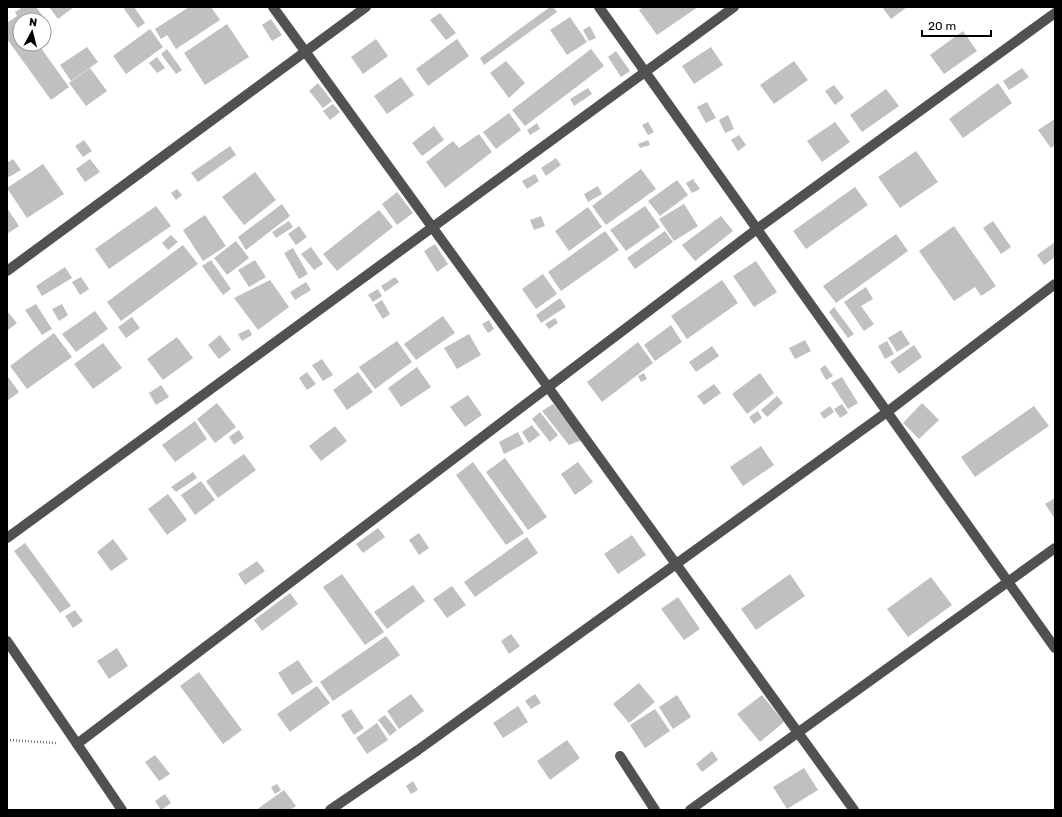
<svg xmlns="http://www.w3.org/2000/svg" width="1062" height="817" font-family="Rubik,sans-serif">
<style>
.building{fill:#c0c0c0}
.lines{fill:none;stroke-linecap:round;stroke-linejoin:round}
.path{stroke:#737373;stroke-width:2.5;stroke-dasharray:1 2;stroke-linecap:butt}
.minor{stroke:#515151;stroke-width:10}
</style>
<rect width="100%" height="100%" fill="#fff"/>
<g class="building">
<polygon points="23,7 36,7 49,25 44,29 44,20 20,20 20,44 38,44 69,87 51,100 7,39 7,23 17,16 15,12"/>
<polygon points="49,7 74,7 58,19"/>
<polygon points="126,7 134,7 145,23 138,28 124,9"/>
<polygon points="189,7 211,7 220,20 176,49 167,35 161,39 155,29"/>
<polygon points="550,7 553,7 557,12 484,65 480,58"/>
<polygon points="643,7 698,7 657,35 639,10"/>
<polygon points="882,7 907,7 891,19"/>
<polygon points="440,13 456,33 446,40 430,20"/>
<polygon points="570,17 587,42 567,55 550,30"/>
<polygon points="271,19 282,35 272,41 262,25"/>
<polygon points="227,24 249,57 205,85 184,53"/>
<polygon points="590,26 596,38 589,41 583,30"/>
<polygon points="150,29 163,47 126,74 113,56"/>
<polygon points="963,31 977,51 944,74 930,55"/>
<polygon points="376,39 388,56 363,74 351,57"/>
<polygon points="457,39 469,56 428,86 416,69"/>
<polygon points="87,47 98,62 71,81 60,65"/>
<polygon points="711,47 723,65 694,84 682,66"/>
<polygon points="167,49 182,70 176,74 161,54"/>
<polygon points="591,49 604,66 525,126 512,110"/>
<polygon points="616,51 630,71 621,77 608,57"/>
<polygon points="157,57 165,68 157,73 149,63"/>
<polygon points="506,61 525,83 509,98 490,73"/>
<polygon points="794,61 808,80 774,104 760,85"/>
<polygon points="90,68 107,91 86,106 69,83"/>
<polygon points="1022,68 1029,77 1009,90 1003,81"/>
<polygon points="401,77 414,95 387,114 374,96"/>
<polygon points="318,83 332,101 323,108 309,91"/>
<polygon points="998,83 1012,103 963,138 949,119"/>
<polygon points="834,85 844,98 835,105 825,91"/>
<polygon points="588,88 592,94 574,106 570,99"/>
<polygon points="886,89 899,106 862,132 850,115"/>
<polygon points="707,102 716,118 706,123 697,107"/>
<polygon points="333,104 340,112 330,120 323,111"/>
<polygon points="509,113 521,130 496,149 483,132"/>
<polygon points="728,115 734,129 725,133 719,120"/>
<polygon points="1055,119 1055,145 1051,148 1038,130"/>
<polygon points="648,122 654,132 648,135 642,125"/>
<polygon points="835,122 850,142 822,162 807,141"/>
<polygon points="537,123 540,129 530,135 527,130"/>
<polygon points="434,126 444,140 422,156 412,143"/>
<polygon points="479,134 492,152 445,188 426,162 453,141 459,148"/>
<polygon points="739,135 746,145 738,151 731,140"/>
<polygon points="84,140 92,151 83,157 75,146"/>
<polygon points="648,140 650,145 640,148 638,144"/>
<polygon points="230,146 236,155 198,182 191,173"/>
<polygon points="916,151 938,182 900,208 878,177"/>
<polygon points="556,158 561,165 546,176 541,168"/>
<polygon points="13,159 21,170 9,177 7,174 7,163"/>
<polygon points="90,159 100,172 85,182 76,169"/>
<polygon points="43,164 64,194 27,218 7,188"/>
<polygon points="641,169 656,189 606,225 592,206"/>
<polygon points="255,172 276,200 244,225 222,197"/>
<polygon points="535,174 539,181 527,189 522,181"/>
<polygon points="693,179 700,189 692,193 686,183"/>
<polygon points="677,180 688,195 660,216 648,201"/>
<polygon points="598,186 602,194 588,202 584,194"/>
<polygon points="855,187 868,205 806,249 793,231"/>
<polygon points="177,189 182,195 176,200 171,193"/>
<polygon points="397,192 413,213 397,225 382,204"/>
<polygon points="282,204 290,216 246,250 238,237"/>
<polygon points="684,204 698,226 674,241 659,219"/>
<polygon points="156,206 171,226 109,269 95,249"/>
<polygon points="645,206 660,227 626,251 610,230"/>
<polygon points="588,207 602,227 569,251 555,231"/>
<polygon points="7,208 19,226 7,234"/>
<polygon points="379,210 393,227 337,271 323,254"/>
<polygon points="205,215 226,246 203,261 183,230"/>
<polygon points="541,216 545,226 534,230 530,220"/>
<polygon points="721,216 733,231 695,261 682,245"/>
<polygon points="289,221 293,227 276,238 272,232"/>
<polygon points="993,221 1011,247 1001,254 983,228"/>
<polygon points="299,226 307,237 296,245 288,234"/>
<polygon points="954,226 996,286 981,296 975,287 954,301 919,251"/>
<polygon points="605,231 619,250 561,291 548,272"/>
<polygon points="665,231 673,242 635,269 627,258"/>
<polygon points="896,234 908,251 836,303 823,286"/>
<polygon points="171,235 178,242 168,250 162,243"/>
<polygon points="236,241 249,258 227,275 214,258"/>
<polygon points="1055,242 1055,257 1044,265 1037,255"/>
<polygon points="435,244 448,264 437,272 424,251"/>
<polygon points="183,245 198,264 121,321 107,302"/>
<polygon points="311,247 323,264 314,270 301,254"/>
<polygon points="293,248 308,274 299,279 284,253"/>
<polygon points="211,260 231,289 223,295 202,266"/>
<polygon points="255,260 266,277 249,287 238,270"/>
<polygon points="756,261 777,292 754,307 733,276"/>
<polygon points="65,267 72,278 42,296 36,286"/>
<polygon points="543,274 557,294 536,309 522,289"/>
<polygon points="81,277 89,289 80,295 72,282"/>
<polygon points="395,277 399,282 385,292 381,286"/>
<polygon points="270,280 289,307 258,330 234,298"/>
<polygon points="722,280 738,303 687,339 671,316"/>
<polygon points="306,282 311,290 295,300 290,292"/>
<polygon points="866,287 873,299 861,306 874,324 864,331 844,302"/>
<polygon points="378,289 382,296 373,302 368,295"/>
<polygon points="560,298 566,307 541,323 536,315"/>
<polygon points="382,300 390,314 383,319 374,305"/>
<polygon points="36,304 52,329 42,335 25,310"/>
<polygon points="62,304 68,315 59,321 52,309"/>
<polygon points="834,307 854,334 848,338 829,312"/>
<polygon points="7,311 17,323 8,330 7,328"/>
<polygon points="95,311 108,329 76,352 62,334"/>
<polygon points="443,316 455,333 416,360 404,344"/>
<polygon points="132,317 140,328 126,338 118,327"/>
<polygon points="555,318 558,323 549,329 545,324"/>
<polygon points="489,320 494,329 488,333 482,324"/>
<polygon points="671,325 682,342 655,361 644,345"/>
<polygon points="249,329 252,335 242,341 238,334"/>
<polygon points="901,330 910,344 897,352 888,338"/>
<polygon points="54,333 72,357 27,389 10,366"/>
<polygon points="469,334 481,355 457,369 444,348"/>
<polygon points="220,335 231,350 219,359 208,345"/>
<polygon points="177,337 193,358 163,380 147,359"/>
<polygon points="805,340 811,351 795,359 789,348"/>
<polygon points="397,341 412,362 375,389 359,367"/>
<polygon points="887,341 894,354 885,359 878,346"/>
<polygon points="638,342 653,363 602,402 587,382"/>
<polygon points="103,343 122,368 93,389 74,364"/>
<polygon points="914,345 922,357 899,374 890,362"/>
<polygon points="712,346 719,356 696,372 689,362"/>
<polygon points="322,359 333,375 323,381 312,365"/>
<polygon points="825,365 833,376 826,380 820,369"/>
<polygon points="417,367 431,387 401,407 388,388"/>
<polygon points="307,372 316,384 307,390 299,378"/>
<polygon points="358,372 373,392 347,410 333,390"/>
<polygon points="644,373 647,379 641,382 638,376"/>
<polygon points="760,373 774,393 747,414 732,394"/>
<polygon points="8,377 19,392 7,401 7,378"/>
<polygon points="842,377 858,403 848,409 831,383"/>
<polygon points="714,384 721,393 704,405 697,396"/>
<polygon points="161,385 169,397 156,405 149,393"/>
<polygon points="468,395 482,415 465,427 450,407"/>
<polygon points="777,396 783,403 767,417 761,410"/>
<polygon points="217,403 236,427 215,443 197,419"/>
<polygon points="922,403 939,420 919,439 903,423"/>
<polygon points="553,404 582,440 569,445 542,411"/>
<polygon points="842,404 848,413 840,418 834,409"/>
<polygon points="830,406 834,412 824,419 820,413"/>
<polygon points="1034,406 1049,426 975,477 961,457"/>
<polygon points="758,411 762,418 754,424 749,417"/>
<polygon points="540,412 558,435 550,442 532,419"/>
<polygon points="195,421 207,439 175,462 162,445"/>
<polygon points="532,425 540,435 529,443 522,432"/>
<polygon points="335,426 347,441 321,461 309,446"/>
<polygon points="239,430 244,438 234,445 229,437"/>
<polygon points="518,432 524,444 504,454 499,442"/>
<polygon points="761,446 774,465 743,486 730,467"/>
<polygon points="244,454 256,470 218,498 206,481"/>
<polygon points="505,458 547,517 528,530 486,472"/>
<polygon points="473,462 524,533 506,545 456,475"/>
<polygon points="578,462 593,482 575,495 561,474"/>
<polygon points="193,472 197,478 176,492 171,487"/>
<polygon points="201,481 215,500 195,515 181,495"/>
<polygon points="168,494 187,520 167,535 148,509"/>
<polygon points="1055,498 1055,519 1045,504"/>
<polygon points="378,528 385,537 363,553 356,544"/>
<polygon points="419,533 429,548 419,555 409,540"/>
<polygon points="632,535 646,555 618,574 604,554"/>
<polygon points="527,537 538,553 475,597 464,582"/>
<polygon points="113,539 128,559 111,571 97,552"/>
<polygon points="25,543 71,606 60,613 14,551"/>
<polygon points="257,561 265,571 245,585 238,574"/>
<polygon points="342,574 384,632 365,645 323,587"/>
<polygon points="790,574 805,596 756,630 741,609"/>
<polygon points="931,577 952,605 908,637 887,609"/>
<polygon points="413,585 425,601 387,629 374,612"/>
<polygon points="452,586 466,605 447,618 433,599"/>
<polygon points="290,593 298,604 262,631 254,620"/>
<polygon points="678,597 700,629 684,640 661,609"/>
<polygon points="75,610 83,621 73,628 65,616"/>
<polygon points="511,634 520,646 509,654 501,641"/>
<polygon points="386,636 400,655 333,701 320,682"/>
<polygon points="117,648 128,666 109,679 97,661"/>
<polygon points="298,660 313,682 292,695 278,673"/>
<polygon points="199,672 242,730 223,744 180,686"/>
<polygon points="639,683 655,702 629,723 613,704"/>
<polygon points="317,686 330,703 290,732 277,714"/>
<polygon points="411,694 424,711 399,729 387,711"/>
<polygon points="535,694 541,703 531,709 525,701"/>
<polygon points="677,695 691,717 673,729 659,707"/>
<polygon points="762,695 784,722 760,742 737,714"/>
<polygon points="518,706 528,722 503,738 493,723"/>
<polygon points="351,709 364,728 354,735 341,715"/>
<polygon points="655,709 670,731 645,748 630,725"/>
<polygon points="385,715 397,730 390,736 378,720"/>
<polygon points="377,723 388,740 367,754 356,738"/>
<polygon points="567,740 580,758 550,780 537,761"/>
<polygon points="712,751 718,760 702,772 696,764"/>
<polygon points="155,755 170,774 159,781 145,762"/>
<polygon points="804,768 818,790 787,809 773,787"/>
<polygon points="413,781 418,790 411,794 406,786"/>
<polygon points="277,784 281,790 275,794 271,787"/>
<polygon points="284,790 296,806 290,810 256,810"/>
<polygon points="165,794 171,803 161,810 155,801"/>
</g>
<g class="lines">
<polyline class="path" points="7,740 56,743"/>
<g class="minor">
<polyline points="273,7 854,810"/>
<polyline points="599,7 1055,648"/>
<polyline points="7,271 366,7"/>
<polyline points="7,538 734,7"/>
<polyline points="7,641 122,810"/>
<polyline points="77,744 757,229 1055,13"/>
<polyline points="620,756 655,810"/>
<polyline points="330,810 418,750 887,412 1055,284"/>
<polyline points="690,810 1055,548"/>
</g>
</g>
<rect width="1062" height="817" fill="none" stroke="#000000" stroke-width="16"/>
<g transform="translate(32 32) rotate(7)"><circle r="19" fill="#ffffff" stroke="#999999"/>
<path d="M0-3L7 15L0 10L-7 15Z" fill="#000000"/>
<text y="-6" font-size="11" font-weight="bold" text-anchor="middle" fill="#000000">N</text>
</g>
<path d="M922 30v6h69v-6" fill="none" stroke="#000000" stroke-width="2"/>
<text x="928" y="30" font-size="12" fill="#000000" stroke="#ffffff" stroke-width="3" paint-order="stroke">20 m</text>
</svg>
